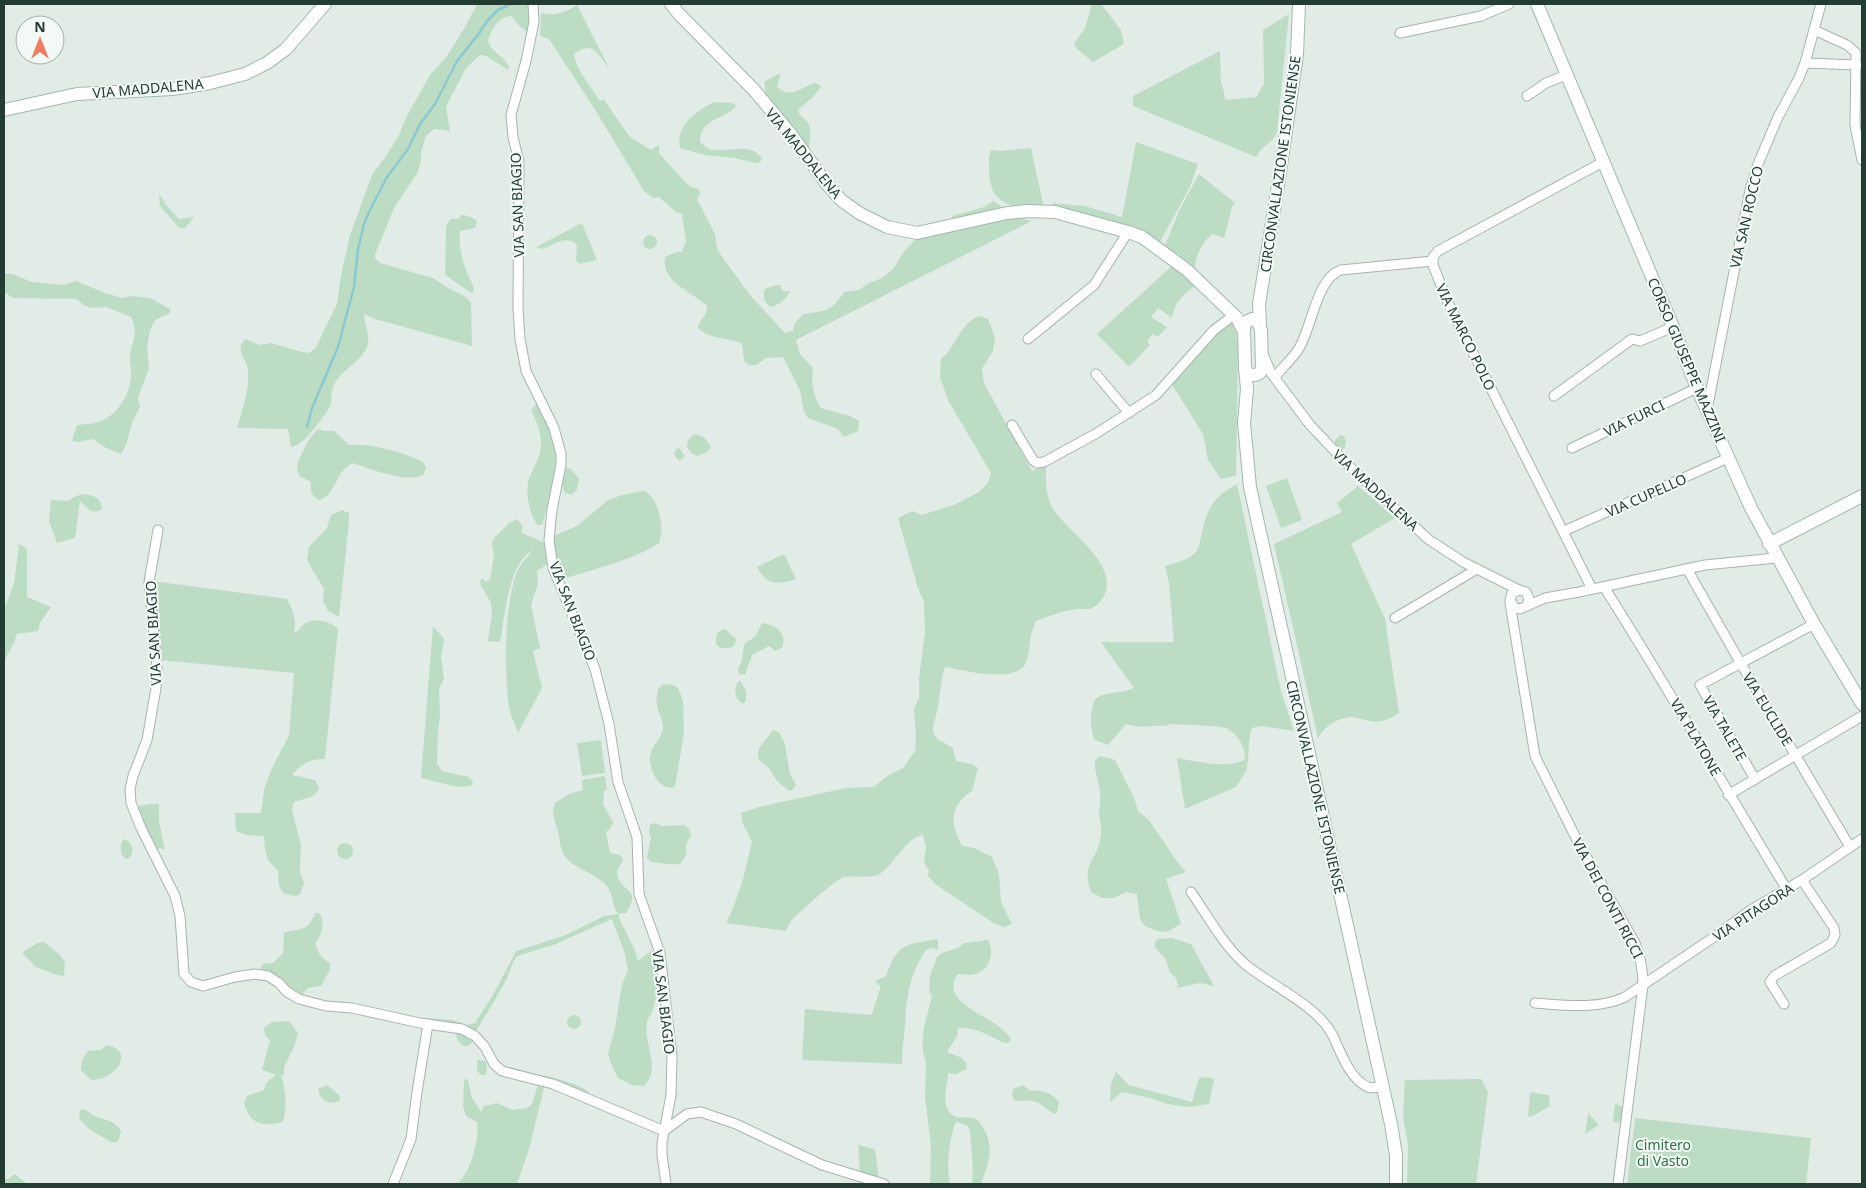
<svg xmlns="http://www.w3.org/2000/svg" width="1866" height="1188" font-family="'Noto Sans',sans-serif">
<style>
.green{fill:#bcddc4}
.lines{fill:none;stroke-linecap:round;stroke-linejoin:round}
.stream{stroke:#8cc8d0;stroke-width:2.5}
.street-casing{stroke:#a5b4ae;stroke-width:11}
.secondary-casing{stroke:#a1b8af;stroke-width:14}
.street{stroke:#fff;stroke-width:9}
.secondary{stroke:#fff;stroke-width:12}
.labels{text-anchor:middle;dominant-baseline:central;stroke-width:4;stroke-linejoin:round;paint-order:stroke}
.street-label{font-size:14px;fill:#233d35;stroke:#f3f9f6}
.park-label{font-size:14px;fill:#2e7346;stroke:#f3f9f6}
</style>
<rect width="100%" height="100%" fill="#e2ece7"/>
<g class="green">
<path d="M 477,4 L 533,4 L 531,33 C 523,31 517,24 512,16 C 497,17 493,28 488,40 C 491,53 505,56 509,67 L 508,70 L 486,56 L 480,55 L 466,68 L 446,107 L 450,131 L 434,129 L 426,136 L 421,152 L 421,160 L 418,172 L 394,208 L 375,255 L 375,258 L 380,263 L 433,278 L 450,289 L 463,295 L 471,302 L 472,346 L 375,319 L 364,314 C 364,323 370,335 368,344 C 364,359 347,367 338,378 C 331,386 332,394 331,403 C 331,409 307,439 301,442 C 298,445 294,446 291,447 L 288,429 L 237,428 C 242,410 250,389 248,370 C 247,359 233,348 246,339 L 259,345 L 271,343 L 302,352 L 308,353 L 315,349 L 337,304 L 341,275 L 350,235 L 372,175 L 384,159 L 398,137 L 407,116 L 430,75 L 447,56 L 465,27 Z"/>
<polygon points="1092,4 1101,4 1121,30 1124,44 1093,62 1076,48 1074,44 1085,28"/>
<path d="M 577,5 L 609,68 C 596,53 594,40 574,54 C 576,70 591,87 600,101 L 604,99 L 609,107 L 630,137 L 651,150 L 659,145 L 659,153 L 685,182 L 691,187 L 699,189 L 700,194 L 697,199 L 715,234 L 717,248 L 721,255 L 750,295 L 785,333 L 793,331 L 795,323 L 803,314 C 825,311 831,312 844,292 L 859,290 L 867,284 L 882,278 L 893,269 L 905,250 L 917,238 L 1008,214 L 1032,221 L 796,340 L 800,354 L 813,368 C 811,383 813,395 821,408 L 850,416 L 859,421 L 858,431 L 844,437 L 838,429 L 808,418 L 804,412 L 800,391 L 783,357 L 766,358 L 756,365 L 748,365 L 744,361 L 742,343 C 727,338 708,339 697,327 L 706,313 L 707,306 C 692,291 661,283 665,257 L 676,252 L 682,252 L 686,241 L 682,214 L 676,212 L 659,197 L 653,198 L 644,191 L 594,108 L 549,39 L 540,36 L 541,13 C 556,16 564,13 577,5 Z"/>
<path d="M 1289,14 L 1277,132 C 1273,143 1261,146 1256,157 L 1133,106 L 1133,96 L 1220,51 L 1221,83 L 1224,91 L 1225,100 L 1256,97 L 1264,84 L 1263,30 Z"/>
<path d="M 781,73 L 777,87 C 790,100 801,87 815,83 L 821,86 L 814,96 L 798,110 C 799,115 801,116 805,119 C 813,127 810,138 809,148 L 765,97 L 765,81 Z"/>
<path d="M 714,102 L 733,103 L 736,106 C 727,119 699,118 700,142 C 703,144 706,148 709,149 C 723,154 752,140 762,159 L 760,162 L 755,163 L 735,158 L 705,155 L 680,148 C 675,125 697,111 714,102 Z"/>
<polygon points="1136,142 1198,164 1190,187 1160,242 1143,233 1052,209 1053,203 1085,206 1122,217"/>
<path d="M 1031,148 L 1044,208 C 1014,208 989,207 989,169 C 989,162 988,156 991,150 L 1000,151 Z"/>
<path d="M 1199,174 L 1235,203 L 1232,207 L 1224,238 L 1213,234 C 1204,240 1198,251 1196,261 C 1194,265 1196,269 1195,273 L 1164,248 L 1179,211 Z"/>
<polygon points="159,194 167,206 179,219 194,217 185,228 179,228 160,206"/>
<polygon points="993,201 1001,206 1002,210 953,221 952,216 984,207"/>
<path d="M 462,215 C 468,216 473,216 477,222 L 475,228 L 460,231 C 458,252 465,270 474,288 L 473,293 C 469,292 449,278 445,274 L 446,226 L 451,219 L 458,219 Z"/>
<path d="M 582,223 L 597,260 L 580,264 L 576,261 L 577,245 C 566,234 554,245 542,249 L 536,247 Z"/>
<circle cx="650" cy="242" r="7"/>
<path d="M 1172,266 L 1195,286 C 1181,297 1176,300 1172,318 L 1158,308 L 1151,317 L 1167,327 L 1158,337 L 1153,334 L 1147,341 L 1150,345 L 1129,367 L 1097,334 Z"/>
<path d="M 4,274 L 12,274 L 32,282 L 64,285 L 76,281 L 105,293 L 122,298 L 130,296 L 150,298 L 170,309 L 170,313 L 155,320 L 150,331 L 147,346 L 149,368 L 138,398 L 140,407 L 132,423 L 126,445 L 121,454 L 106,448 L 93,439 L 78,442 L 72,441 L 77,425 C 85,424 95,424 103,420 C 119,413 130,393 131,377 C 132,370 129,364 130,358 C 131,340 140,335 131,317 L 106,307 L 92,308 L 85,306 L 76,299 L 13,298 L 4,292 Z"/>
<path d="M 776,285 L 780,285 L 783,291 L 790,291 C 787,298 779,306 770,307 L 764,300 L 764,290 L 767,288 Z"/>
<path d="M 979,316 L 988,319 L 995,338 L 993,351 L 982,369 L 984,383 L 1032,471 L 1046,465 C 1046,479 1045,494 1052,507 C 1067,532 1117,561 1105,594 C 1103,599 1097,606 1092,608 C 1088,610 1081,608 1076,609 C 1062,611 1049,616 1036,621 C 1034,626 1032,631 1031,636 C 1029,645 1030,658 1024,666 C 1010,683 964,670 945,667 L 942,677 L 938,708 L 933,726 L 934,735 L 939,740 L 953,748 L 956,761 L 972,764 L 978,768 L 972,791 C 948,806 951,824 962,846 L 974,848 L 992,857 L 999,874 L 1001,902 L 1012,924 L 1005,927 L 995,924 L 935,884 L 928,876 L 929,871 L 924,862 L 926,847 L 923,835 C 905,838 896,863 881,873 C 873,879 855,875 844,877 C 837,878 797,914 791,921 C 789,924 787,927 786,931 L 726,923 L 731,913 L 742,883 L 752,842 L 743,824 L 741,813 L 759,807 L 846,788 L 874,787 L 887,776 L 903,768 L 915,751 L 916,737 L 914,709 L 919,698 L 919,679 L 925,632 L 924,602 L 918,588 L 898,518 L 912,511 L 921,515 L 954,505 L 979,492 L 988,483 L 991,473 L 949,402 L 940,378 L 941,359 C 956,347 960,323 979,316 Z"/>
<polygon points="1232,323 1236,333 1238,350 1236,476 1221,479 1208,460 1203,434 1171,383 1226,324"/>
<path d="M 538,402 C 545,415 553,430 556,445 C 559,461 547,508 542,525 L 537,525 C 529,512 524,491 530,476 C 535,465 541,455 541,443 C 541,432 536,420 531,410 Z"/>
<path d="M 318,429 L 324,431 L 334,431 L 349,445 C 372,443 402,452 423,462 L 426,468 L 423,475 C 402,483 373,469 352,463 C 349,466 345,468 342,472 C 335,481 332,497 319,500 C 311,495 310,491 311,482 L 299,476 C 299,473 297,471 297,468 C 297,459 312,433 318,429 Z"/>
<polygon points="694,434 704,437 711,447 707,452 697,456 691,453 687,447 688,440"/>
<polygon points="1340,435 1344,436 1346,441 1345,447 1341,451 1335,445 1335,440"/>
<polygon points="679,448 685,456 680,461 676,458 674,453 676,449"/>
<path d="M 566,467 L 571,469 L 579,479 L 577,490 L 571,495 L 564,492 C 563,483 561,475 566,467 Z"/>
<polygon points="1287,478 1302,520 1281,528 1266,486"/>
<path d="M 1237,484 L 1281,691 L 1294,731 L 1261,726 L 1252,728 L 1249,741 L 1248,761 L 1246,771 L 1236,787 L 1185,809 L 1177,758 C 1194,761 1232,770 1245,759 C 1246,748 1237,732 1225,728 C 1212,725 1185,725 1170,724 L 1166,726 C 1151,725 1141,729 1126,724 L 1108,745 L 1095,740 C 1089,727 1090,711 1095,699 C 1108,690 1122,694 1134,688 L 1101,642 L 1174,642 L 1169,583 L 1165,566 C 1174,563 1186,561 1194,554 C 1200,548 1200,540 1202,532 C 1207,507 1215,496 1237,484 Z"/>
<path d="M 1358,486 L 1395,518 L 1351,544 L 1385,619 L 1399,713 C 1394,716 1388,720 1381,721 C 1373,723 1366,720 1358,718 C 1343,714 1325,725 1318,738 L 1274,544 L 1342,512 L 1337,503 Z"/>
<path d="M 644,491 C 659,498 665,528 659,543 C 636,559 591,570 563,579 L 551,537 L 577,526 L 608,500 L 622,495 Z"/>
<path d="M 85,494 C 95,497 100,496 102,508 C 93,517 86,507 80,501 L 75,538 L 57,543 L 49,521 L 51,500 L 68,501 L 76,496 Z"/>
<polygon points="342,510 349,513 349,522 339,617 328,611 323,601 324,589 307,560 309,547 327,528 331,515"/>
<path d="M 517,519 L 522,525 L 522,533 L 545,543 L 549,563 L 537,571 L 538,584 L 531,605 L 540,648 L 533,651 L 542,688 L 518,733 C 515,724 510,715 509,707 C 504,669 504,607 517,572 C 521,563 527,557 533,550 C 508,563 505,616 500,642 L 488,641 L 492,614 L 491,603 L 479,582 L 483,578 L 485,582 L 490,579 L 494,556 L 492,543 L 494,538 L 509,523 Z"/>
<polygon points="19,544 25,547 27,550 27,597 51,607 40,623 38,631 17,634 14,643 4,661 4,610 14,584"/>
<path d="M 784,554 L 796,579 C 778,585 767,586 757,567 Z"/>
<path d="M 152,581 L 287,599 C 293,610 297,620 294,633 C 299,631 300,628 303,625 C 313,616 330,621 338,629 L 325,759 C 311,759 300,764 292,775 L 315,780 L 319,787 C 316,799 304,798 294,802 L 292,811 L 301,845 L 300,872 L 304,883 L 300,894 L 296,896 L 283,893 L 279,886 L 278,871 L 268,860 L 265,849 L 264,836 L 247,835 L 236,831 L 235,813 L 261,813 L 264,790 L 271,770 L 289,735 L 294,673 L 160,660 Z"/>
<path d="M 762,623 C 776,625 788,633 782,648 L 775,651 L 769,646 L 752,655 L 745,675 L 739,674 L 738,669 L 742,660 L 744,645 L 748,641 L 755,637 Z"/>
<polygon points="433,626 444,639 441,657 444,679 439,689 440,715 438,731 437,764 442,771 469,777 473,782 471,786 457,787 421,778"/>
<path d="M 725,629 L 735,638 L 736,641 L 733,647 C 720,651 711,646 718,632 Z"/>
<polygon points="740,680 746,691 746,701 743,704 737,699 735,691 737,683"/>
<path d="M 663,684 L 673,685 L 678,688 L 683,701 L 684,733 L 675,787 C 658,792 646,766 651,752 C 654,743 663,736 663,727 C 663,719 658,712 657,705 C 656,699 657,694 658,689 Z"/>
<polygon points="773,730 779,732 785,744 790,774 796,785 793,790 789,791 777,781 769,768 759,760 758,755 759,748"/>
<polygon points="601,740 605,773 582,776 577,743"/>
<path d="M 1100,756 L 1115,760 L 1134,798 L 1138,811 L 1149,820 L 1178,863 L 1186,872 L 1166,879 L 1181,924 L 1167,932 L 1157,931 L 1145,926 L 1140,919 L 1137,894 L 1126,892 L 1114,898 L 1102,898 L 1091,892 C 1080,861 1099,861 1101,834 C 1102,827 1100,821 1099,814 C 1099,808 1101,801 1100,795 C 1100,783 1094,773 1095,760 Z"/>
<path d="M 605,776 L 607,790 L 604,791 L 603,804 L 613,822 L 611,828 L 606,832 L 610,853 L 620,855 L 623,859 C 622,865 616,868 617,874 C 620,893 643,887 626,913 L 619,914 L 619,918 L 634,948 L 638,961 L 651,951 L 656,951 C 658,970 659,990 653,1009 C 652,1013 648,1018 647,1022 C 643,1043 662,1069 644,1086 L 632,1085 L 618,1078 L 610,1061 L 608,1053 L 615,1028 L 622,984 L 628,971 L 625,954 L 612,919 L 553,945 L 517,956 C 512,962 510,972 506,980 C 497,998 486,1014 476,1031 L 465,1028 L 428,1022 L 424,1018 L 453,1020 L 467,1025 L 475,1023 L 493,995 L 516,951 L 566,935 L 604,916 L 618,914 C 612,906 613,894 607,886 C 594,871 568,868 562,851 C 559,844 560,836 557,829 C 554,819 551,812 555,803 L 569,794 L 583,790 L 582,780 Z"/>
<polygon points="149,804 159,804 159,821 165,850 160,848 156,851 135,807"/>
<path d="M 655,823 L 662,826 L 684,825 L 689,829 L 691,835 L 686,844 L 686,856 L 680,864 C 673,865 659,863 651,862 L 647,858 L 651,837 L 649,833 L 650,825 Z"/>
<path d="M 124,839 C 132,842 134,849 131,856 L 128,859 L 124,858 C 120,852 119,845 124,839 Z"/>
<circle cx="345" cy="851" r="8"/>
<path d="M 315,913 L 319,913 C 326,921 322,935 315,943 C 318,953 321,958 330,963 L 330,970 L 321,986 L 308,988 L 302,995 C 284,989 287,974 261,972 L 261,967 L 263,964 L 273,963 L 283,953 L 284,933 C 293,929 306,932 311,921 C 313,919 313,916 315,913 Z"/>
<polygon points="1172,938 1191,944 1214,986 1200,983 1177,988 1178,985 1176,978 1170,972 1165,958 1155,948 1155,943 1157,939"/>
<path d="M 938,939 L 938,950 L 933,948 L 926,950 C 909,976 907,995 905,1025 C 904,1038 902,1050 902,1064 L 802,1060 L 805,1009 L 869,1015 L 872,1014 L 880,989 L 880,986 L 875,981 L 886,976 C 897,943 907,944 938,939 Z"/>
<path d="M 987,939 C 995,950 991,968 978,973 C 972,976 964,974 958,974 C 936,1006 1001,1016 1011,1040 L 1008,1043 L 1004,1043 C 991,1036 973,1026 958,1028 L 957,1036 L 947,1052 L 962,1058 L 966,1063 L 967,1069 L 956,1074 L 948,1073 C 948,1086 940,1102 951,1114 C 957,1120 967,1116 973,1118 C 979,1120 981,1124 984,1129 C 995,1150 988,1164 981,1184 L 972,1184 L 973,1169 L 970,1131 L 968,1126 L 958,1122 L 955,1123 C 949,1143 946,1164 950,1184 L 930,1184 L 931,1147 L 925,1096 L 926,1064 L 922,1047 L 924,1027 L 932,996 L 929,991 L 930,976 L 937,957 L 942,953 L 958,948 L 964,943 L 982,941 Z"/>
<polygon points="44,942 60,955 65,963 64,976 57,975 36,967 23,954 23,952 37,943"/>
<circle cx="574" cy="1022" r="7"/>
<path d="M 285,1021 L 290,1022 L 298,1033 L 294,1047 L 284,1067 L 284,1075 L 281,1075 C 286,1089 287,1108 283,1122 C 263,1127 250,1125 244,1103 L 247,1096 L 264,1090 L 266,1083 L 276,1075 L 262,1070 L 270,1040 L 265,1035 L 264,1028 L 272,1022 Z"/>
<path d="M 454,1029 L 474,1040 C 464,1055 456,1040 454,1029 Z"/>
<path d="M 106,1045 C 136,1050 117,1080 91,1080 L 81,1070 C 81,1062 83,1058 88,1051 L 101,1050 Z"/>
<polygon points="477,1060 485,1061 487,1065 486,1075 481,1075 477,1071"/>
<polygon points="1116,1072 1129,1085 1192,1102 1199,1078 1209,1077 1214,1079 1209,1104 1188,1107 1168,1104 1150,1098 1122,1092 1110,1102 1111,1083"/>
<path d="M 539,1075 C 549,1076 585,1085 589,1093 L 587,1095 L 536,1076 Z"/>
<path d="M 464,1079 L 468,1080 L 471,1096 L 481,1112 L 484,1106 L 497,1103 L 512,1110 L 527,1108 L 532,1104 L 538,1084 L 545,1084 L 529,1149 L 517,1184 L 457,1184 C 470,1174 480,1139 477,1122 L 466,1116 L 463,1106 Z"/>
<polygon points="1481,1079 1488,1092 1476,1184 1407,1184 1408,1145 1403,1116 1405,1080"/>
<path d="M 327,1085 L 339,1095 L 340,1101 C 330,1105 320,1101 318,1089 Z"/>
<path d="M 1023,1085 L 1030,1091 C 1042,1090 1052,1092 1059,1103 L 1057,1112 L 1054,1114 C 1049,1111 1045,1107 1040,1104 C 1033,1099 1022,1101 1015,1101 L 1012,1096 L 1013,1089 Z"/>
<polygon points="1530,1092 1549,1095 1550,1106 1531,1117 1528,1116"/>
<polygon points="1615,1103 1625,1109 1624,1123 1613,1122"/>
<path d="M 84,1109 C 88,1111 92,1115 95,1116 C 107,1121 114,1120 121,1131 C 118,1150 110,1141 99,1135 C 90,1130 84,1126 79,1117 L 80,1110 Z"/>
<polygon points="1588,1113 1599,1125 1585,1134"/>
<polygon points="1635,1118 1811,1138 1806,1184 1627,1184"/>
<polygon points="858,1145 875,1149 879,1181 860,1174"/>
<polygon points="15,1174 27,1184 4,1184 4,1179 8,1179"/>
</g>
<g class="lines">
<polyline class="stream" points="307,427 312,408 338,347 354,287 358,249 364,224 370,210 387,177 408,149 420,124 435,104 457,61 480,32 487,21 498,10 511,4"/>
<g class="street-casing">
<g id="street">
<polyline points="533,4 534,22 526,61 511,115 513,137 519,162 518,309 520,339 526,371 554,428 561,454 561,465 552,510 549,540 553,568 595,669 609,724 618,782 637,837 639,894 660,953 672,1056 671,1095 662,1143 662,1155 666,1184"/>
<polyline points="1814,30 1847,45 1856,53 1855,125 1862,160"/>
<polyline points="1400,33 1481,16 1509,4"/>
<polyline points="1805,63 1857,65"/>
<polyline points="1527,96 1546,83 1566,75"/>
<polyline points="1028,339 1094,285 1128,232"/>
<polyline points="1264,356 1271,373 1310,425 1348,465 1428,539 1463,562 1519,590"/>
<polyline points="1096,374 1129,413"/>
<path d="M 1275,377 C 1282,368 1291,360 1298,350 C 1312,329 1316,278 1341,270 L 1433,261"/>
<polyline points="1554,396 1632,339 1640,341 1673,327"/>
<polyline points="1707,410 1750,190 1758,164 1778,117 1799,78 1805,63 1821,4"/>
<polyline points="1012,425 1033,460 1037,463 1044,462 1097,433 1156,395 1214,330 1234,315"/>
<polyline points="1572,448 1697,388"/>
<polyline points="158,530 149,582 157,669 156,688 147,740 133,776 130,789 131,803 141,828 175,896 180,916 184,974 191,982 203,986 235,977 255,974 268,976 279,983 287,992 299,999 326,1006 352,1008 420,1023 462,1029 475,1036 485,1047 494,1064 502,1071 553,1084 664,1131 687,1114 701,1112 736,1124 822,1165 884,1184"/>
<polyline points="1564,531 1728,458"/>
<polyline points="1687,569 1740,662 1850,847"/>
<path d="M 1604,587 C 1667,686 1725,788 1786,888"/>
<polyline points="1592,589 1448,303 1433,265 1433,257 1438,251 1603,162"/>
<path d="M 1510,603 L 1535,756 L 1579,844 L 1635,943 C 1641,958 1643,970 1643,985 L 1618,1184"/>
<polyline points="1527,605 1529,599 1526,592 1519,590 1512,593 1510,600 1514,607 1520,609 1545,598 1579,592 1705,565 1776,558"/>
<polyline points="1395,618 1477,569"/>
<polyline points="1755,779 1700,685 1814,624"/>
<polyline points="1728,795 1862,716"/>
<path d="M 1191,892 C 1208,916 1223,945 1246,965 C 1271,985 1317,1006 1332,1034 C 1340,1050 1349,1079 1368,1087 C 1372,1089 1378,1087 1383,1086"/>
<path d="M 1535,1003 C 1564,1005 1597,1010 1625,997 L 1714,937 L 1751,910 L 1802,880 L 1862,839"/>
<polyline points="1784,1004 1770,982 1774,976 1831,943 1835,935 1834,928 1802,880"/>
<polyline points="393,1184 411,1139 417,1092 428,1024"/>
</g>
</g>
<g class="secondary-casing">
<g id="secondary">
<polyline points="671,4 679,14 754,90 790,133 826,183 841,200 859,213 887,227 917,233 1007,213 1028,211 1055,212 1128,232 1142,237 1187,270 1237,318 1244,332"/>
<polyline points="1537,4 1673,327 1697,388 1751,508 1814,624 1862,704"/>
<polyline points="4,110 77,94 173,89 210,83 245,74 267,63 286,49 325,4"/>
<path d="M 1252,319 L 1258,322 L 1261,330 L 1262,369 C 1260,375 1254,376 1248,374 L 1245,368 L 1244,327 L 1246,322 Z"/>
<polyline points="1260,325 1259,304 1279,179 1297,55 1299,4"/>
<polyline points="1245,368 1247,389 1244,423 1250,487 1391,1124 1396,1155 1396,1184"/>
<polyline points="1769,544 1862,496"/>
</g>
</g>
<use href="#street" class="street"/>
<use href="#secondary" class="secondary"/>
</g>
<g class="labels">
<g class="street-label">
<text transform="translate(148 88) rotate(-5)">VIA MADDALENA</text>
<text transform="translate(804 153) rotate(51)">VIA MADDALENA</text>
<text transform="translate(1280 164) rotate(-82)">CIRCONVALLAZIONE ISTONIENSE</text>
<text transform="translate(517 205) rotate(-92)">VIA SAN BIAGIO</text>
<text transform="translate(1746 217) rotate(-77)">VIA SAN ROCCO</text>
<text transform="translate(1466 337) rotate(64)">VIA MARCO POLO</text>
<text transform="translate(1687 360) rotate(67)">CORSO GIUSEPPE MAZZINI</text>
<text transform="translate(1634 418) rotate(-26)">VIA FURCI</text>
<text transform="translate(1376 490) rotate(43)">VIA MADDALENA</text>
<text transform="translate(1646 495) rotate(-24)">VIA CUPELLO</text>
<text transform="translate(573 611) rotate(69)">VIA SAN BIAGIO</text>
<text transform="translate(153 633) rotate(-93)">VIA SAN BIAGIO</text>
<text transform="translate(1768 709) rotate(59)">VIA EUCLIDE</text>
<text transform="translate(1725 728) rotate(60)">VIA TALETE</text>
<text transform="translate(1696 737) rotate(60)">VIA PLATONE</text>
<text transform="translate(1316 787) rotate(77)">CIRCONVALLAZIONE ISTONIENSE</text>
<text transform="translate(1608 898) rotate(62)">VIA DEI CONTI RICCI</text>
<text transform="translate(1753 912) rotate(-33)">VIA PITAGORA</text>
<text transform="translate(664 1002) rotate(83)">VIA SAN BIAGIO</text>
</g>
<g class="park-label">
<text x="1663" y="1144">Cimitero<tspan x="1663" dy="16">di Vasto</tspan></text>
</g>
</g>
<rect width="1866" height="1188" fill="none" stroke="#233d35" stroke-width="10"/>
<g transform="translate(40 40)"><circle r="24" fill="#f3f9f6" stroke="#a0aea9"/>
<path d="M0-4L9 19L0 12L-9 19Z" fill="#ef7c5e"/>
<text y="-8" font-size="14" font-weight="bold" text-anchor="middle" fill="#233d35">N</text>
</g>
</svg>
